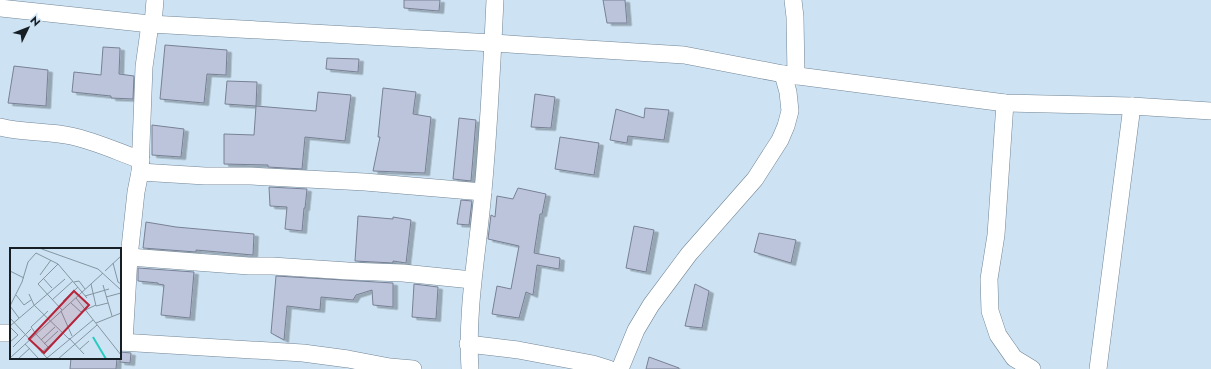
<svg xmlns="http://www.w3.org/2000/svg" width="1211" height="369" font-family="Jost,sans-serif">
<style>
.building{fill:#bcc4db;stroke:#788094;filter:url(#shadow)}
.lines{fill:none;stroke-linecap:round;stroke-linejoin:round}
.minor-casing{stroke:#728595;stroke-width:18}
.minor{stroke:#fff;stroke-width:17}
.inset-river{fill:none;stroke:#27cbc0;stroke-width:2}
.inset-road{fill:none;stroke:#8495a1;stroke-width:1}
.view{fill:#b6243a;fill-opacity:0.15;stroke:#b6243a;stroke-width:2}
.inset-edge{fill:none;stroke:#171f25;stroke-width:2}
</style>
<defs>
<filter id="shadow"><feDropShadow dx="4.5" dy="2.5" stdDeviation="0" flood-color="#0004"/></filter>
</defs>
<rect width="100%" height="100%" fill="#cde3f4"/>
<g class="building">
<polygon points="404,0 440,0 439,11 404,8"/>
<polygon points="603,0 625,0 627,23 607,23"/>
<polygon points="165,45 227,50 226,75 207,74 204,103 160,99"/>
<polygon points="103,47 120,48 119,74 134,76 133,99 111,98 111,96 72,92 74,72 101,75"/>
<polygon points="327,58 359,59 358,72 326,69"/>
<polygon points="14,66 48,70 46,106 8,103"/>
<polygon points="227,81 257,82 256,106 225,104"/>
<polygon points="383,88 416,92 413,114 431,117 425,173 373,171 380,137 378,137"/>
<polygon points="318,92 351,95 345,141 305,137 302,169 268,167 268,165 224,164 224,134 254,135 256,106 316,111"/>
<polygon points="535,94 555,97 551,128 531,127"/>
<polygon points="645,108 669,110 664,140 628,136 627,143 610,140 616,109 644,118"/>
<polygon points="459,118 476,120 471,181 453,179"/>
<polygon points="152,125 184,129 181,157 152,155"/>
<polygon points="560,137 599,143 594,175 555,169"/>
<polygon points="269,187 307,189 305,208 304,208 302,231 285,229 287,207 270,206"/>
<polygon points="518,188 546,194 542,214 540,214 534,253 560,258 559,269 537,265 533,295 526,292 519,318 492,314 497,286 511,289 519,246 488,239 491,215 495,217 497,196 513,199"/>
<polygon points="461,200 472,201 469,225 457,224"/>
<polygon points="358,216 393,219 393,217 411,220 406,263 393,261 393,263 355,261"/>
<polygon points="146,222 176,227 254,234 253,255 196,250 196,252 143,248"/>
<polygon points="634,226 654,230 646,272 626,268"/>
<polygon points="759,233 796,240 791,263 754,252"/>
<polygon points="138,268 194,272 190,318 161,315 164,285 158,284 158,283 138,281"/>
<polygon points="276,276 393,283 393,307 373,305 372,290 356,295 353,300 321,297 320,310 287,306 284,340 271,333"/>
<polygon points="414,284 438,287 436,319 412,317"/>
<polygon points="695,284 709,291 702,328 685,326"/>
<polygon points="120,352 131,353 130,363 120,362"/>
<polygon points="649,357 679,368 679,369 646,369"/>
<polygon points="71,358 117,358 116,369 70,369"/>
</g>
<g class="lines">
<g class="minor-casing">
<g id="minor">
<polyline points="793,0 795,17 796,76"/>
<polyline points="0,8 150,24 493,43 684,55 783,74 1005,103 1132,106 1211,111"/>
<polyline points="153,24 155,0"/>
<polyline points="1005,103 996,235 989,279 990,311 998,335 1014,358 1032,369"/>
<path d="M 0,127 C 23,133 47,131 71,136 C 95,141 118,152 141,160"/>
<polyline points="140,172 205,176 250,176 365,182 483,192"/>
<polyline points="129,257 249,266 272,266 348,271 403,273 472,280"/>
<polyline points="0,333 11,333"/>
<polyline points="120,342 303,353 348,359 390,367 413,369"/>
<polyline points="124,342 129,257 136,192 140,172 144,67 150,24"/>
<polyline points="468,344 518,350 593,364 609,369"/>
<path d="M 470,369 C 466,309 478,250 483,191 C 489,127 492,64 495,0"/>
<polyline points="620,369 636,330 651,305 689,254 755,179 780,140 786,126 790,111 788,92 783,74"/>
<polyline points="1098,369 1132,106"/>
</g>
</g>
<use href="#minor" class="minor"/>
</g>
<g transform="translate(10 248)">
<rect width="111" height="111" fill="#cde3f4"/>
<path class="inset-river" d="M 83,89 L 96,111"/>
<path class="inset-road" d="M 29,0 L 88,21 L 111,42M 103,15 L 108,34 L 111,36M 48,16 L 28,36 L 52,62M 0,23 L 14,30M 95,23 L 111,8M 30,27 L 41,12M 33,30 L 42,40M 64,34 L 69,33 L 75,41M 81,36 L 86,58 L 98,55M 93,37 L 102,68M 19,46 L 24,57 L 59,91M 6,47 L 14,57 L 21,52M 75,48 L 99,41M 96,49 L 111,45M 66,50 L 111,107M 42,52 L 63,33M 53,53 L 68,39M 61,55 L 71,64 L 86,57M 0,58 L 12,34 L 18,14 L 26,5 L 48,16 L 77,50M 0,58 L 9,70M 51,63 L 62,88M 0,70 L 37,110M 86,75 L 111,65M 0,78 L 55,31M 0,79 L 8,87 L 0,94M 26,86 L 21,79 L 38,63M 26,86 L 38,99M 59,90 L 74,106M 31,92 L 45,79M 15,96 L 29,111M 34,96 L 48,83M 3,99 L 21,81M 70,101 L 79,93M 31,105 L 52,87M 0,110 L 93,25M 37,110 L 83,72M 8,111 L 20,100M 48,111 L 87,77"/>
<path class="view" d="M 64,43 L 79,57 L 34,105 L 19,91 Z"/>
<rect width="111" height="111" class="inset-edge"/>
</g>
<g transform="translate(28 28) rotate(47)" stroke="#cde3f4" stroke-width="3" paint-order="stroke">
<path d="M0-3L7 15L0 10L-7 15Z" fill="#171f25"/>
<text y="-6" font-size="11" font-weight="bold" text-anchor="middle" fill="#171f25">N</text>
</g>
</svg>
